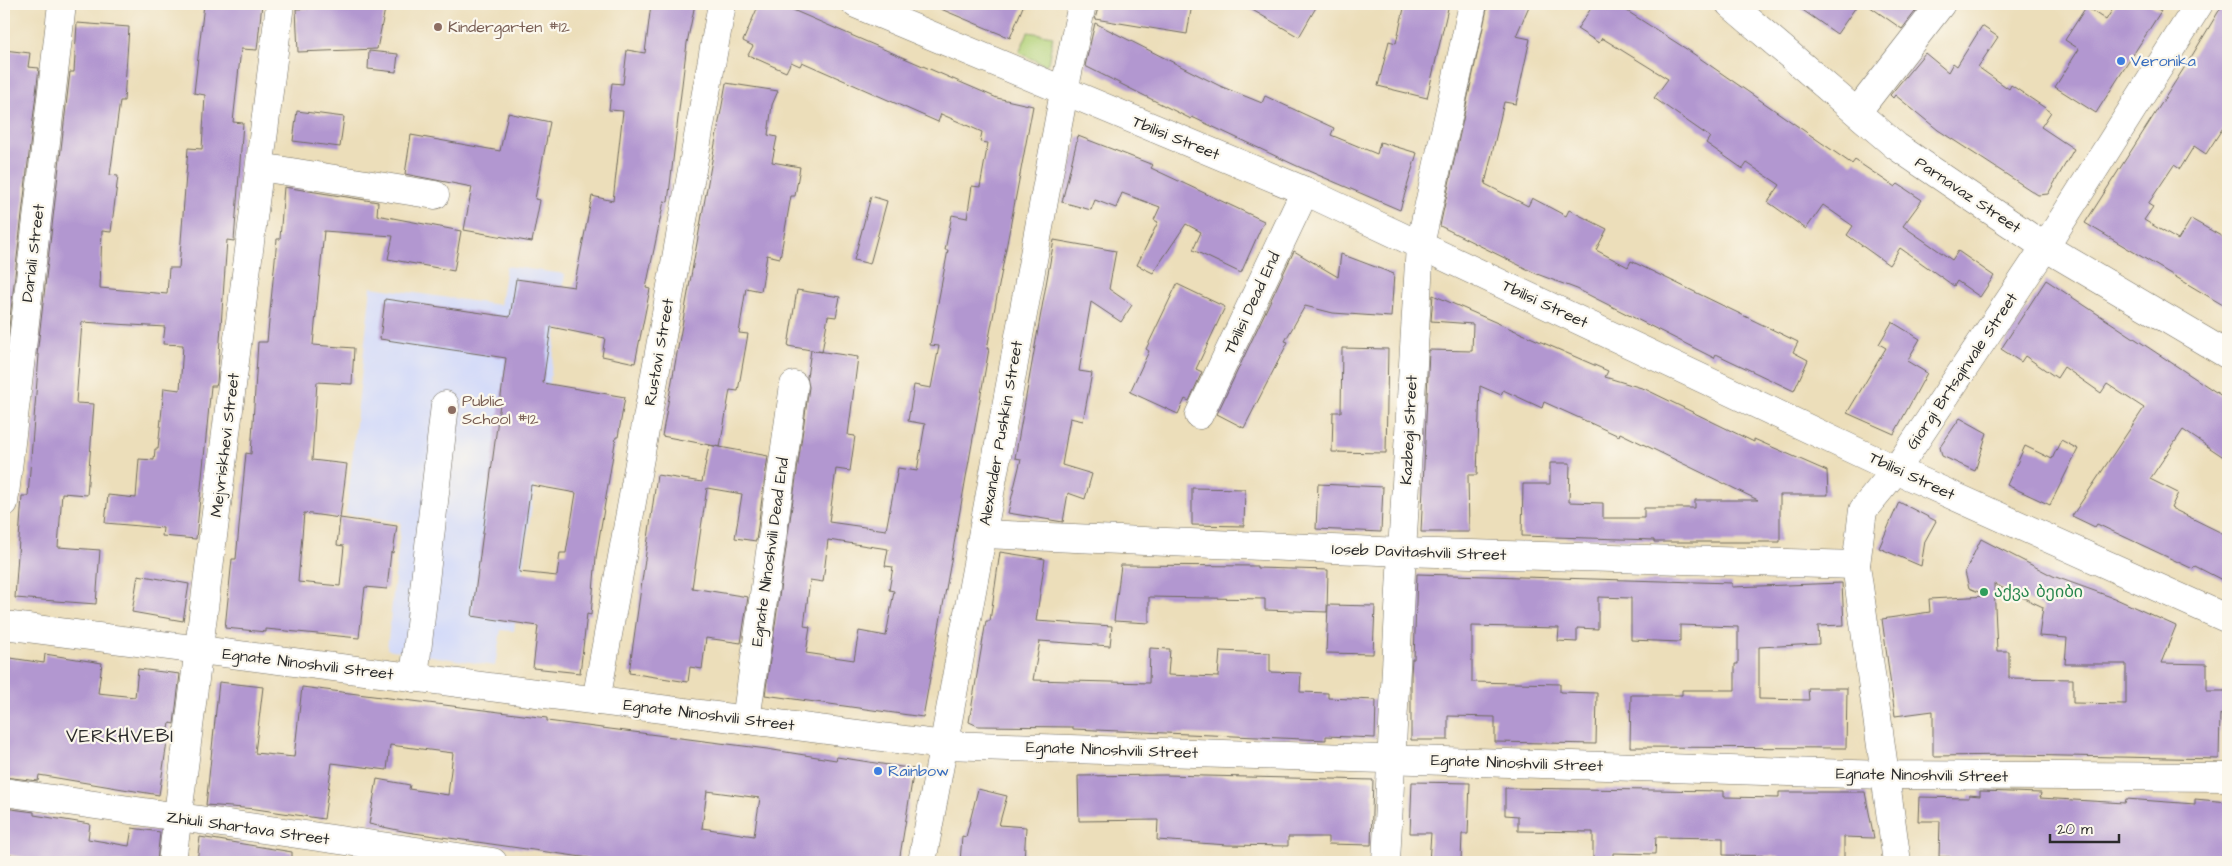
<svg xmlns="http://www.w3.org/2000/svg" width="2232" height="866" font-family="'Architects Daughter','Noto Sans Georgian',sans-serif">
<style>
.built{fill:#d2d9f9}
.green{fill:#b2d279;stroke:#6e7e52}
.building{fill:#b297d0;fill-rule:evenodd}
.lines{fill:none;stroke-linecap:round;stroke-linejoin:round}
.minor-casing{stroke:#6f6a5d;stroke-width:29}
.major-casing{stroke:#6f6a5d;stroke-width:29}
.minor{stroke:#fff;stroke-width:28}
.major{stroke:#fff;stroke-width:28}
.education-dot{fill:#8d6e63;stroke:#fbf7ec;stroke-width:2}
.shop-dot{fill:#3f7fe0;stroke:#fbf7ec;stroke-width:2}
.leisure-dot{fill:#2e9e5b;stroke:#fbf7ec;stroke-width:2}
.labels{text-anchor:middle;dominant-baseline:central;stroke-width:4.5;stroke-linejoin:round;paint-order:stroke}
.education-label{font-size:16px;fill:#785e54;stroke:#fbf7ec;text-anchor:start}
.shop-label{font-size:16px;fill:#366cbe;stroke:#fbf7ec;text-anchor:start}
.street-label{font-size:16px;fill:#2b2b2b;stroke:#fbf7ec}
.leisure-label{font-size:16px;fill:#27864d;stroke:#fbf7ec;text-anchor:start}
.quarter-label{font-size:19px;letter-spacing:1px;fill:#2b2b2b;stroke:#fbf7ec}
</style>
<rect width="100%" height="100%" fill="#fbf7ec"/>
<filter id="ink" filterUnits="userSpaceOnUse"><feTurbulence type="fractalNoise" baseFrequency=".02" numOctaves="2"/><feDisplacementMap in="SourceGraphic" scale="10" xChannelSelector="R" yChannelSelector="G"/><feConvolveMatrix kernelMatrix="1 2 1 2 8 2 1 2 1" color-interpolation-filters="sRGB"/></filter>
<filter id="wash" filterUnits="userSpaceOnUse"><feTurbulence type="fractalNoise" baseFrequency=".0096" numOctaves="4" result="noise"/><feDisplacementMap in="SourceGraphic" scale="20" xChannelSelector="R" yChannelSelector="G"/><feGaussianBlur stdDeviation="1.12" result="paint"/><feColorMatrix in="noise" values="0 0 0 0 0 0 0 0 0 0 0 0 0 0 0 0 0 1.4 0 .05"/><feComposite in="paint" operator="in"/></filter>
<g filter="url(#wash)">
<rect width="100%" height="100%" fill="#ecdeba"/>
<polygon class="built" points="506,266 565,274 514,631 501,630 495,666 387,649 401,522 346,514 371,287 500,305"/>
<polygon class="green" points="1028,32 1053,36 1048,63 1045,65 1019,53"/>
<g id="blocks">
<g class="building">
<polygon points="204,4 262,4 257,50 241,49 233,122 243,123 234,241 227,240 217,383 216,386 211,386 196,539 162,536 163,528 105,523 108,495 136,498 139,459 154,460 155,449 158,449 164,388 180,390 183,345 163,344 165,327 82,322 76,403 94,404 87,495 62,493 58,547 100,550 96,604 15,598 22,496 28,496 39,355 37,355 70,72 74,72 77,23 129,27 124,101 120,101 110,175 118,176 111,232 102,231 100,288 167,294 169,268 179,268 188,148 202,149 205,95 194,93"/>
<polygon points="354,4 386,4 377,49 298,52 296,9 353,7"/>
<path d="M 651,4 L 695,4 L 687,43 L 668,202 L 664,201 L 646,288 L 650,289 L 635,363 L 602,356 L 605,338 L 551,327 L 543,383 L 625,397 L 618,437 L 616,437 L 596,557 L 591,615 L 587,614 L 580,673 L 533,668 L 538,626 L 472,616 L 506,358 L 380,339 L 385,299 L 510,317 L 516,279 L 574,287 L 592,196 L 613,201 L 623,111 L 609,110 L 612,83 L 623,84 L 627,50 L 645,53 ZM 531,485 L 576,493 L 566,553 L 560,553 L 557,576 L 519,572 Z"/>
<path d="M 759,4 L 779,4 L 997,98 L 1033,106 L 987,349 L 989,349 L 923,717 L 765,695 L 809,387 L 807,377 L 811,350 L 858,357 L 848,435 L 855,436 L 850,471 L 836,469 L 829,522 L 886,530 L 898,468 L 917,471 L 925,424 L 908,421 L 914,385 L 931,388 L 939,346 L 930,345 L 948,250 L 945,250 L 952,215 L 967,218 L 972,186 L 980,187 L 988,143 L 980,142 L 982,132 L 941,114 L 938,122 L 802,62 L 800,66 L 791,62 L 786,72 L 748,55 L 753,46 L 743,41 ZM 828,540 L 888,549 L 885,566 L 893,567 L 889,590 L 894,591 L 886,636 L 859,631 L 854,660 L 806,653 L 810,627 L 804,626 L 810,580 L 823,582 Z"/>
<polygon points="929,4 1024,4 1010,38"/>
<polygon points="1099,4 1192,4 1187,34 1095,19"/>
<polygon points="1242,4 1318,4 1299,37"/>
<polygon points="1405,4 1449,4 1427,98 1378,86 1389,41 1396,43"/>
<polygon points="1488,4 1530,4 1516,36 1530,39 1516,104 1504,102 1485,184 1528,206 1532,198 1566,216 1569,210 1607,229 1596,250 1628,267 1631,261 1798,342 1793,352 1808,360 1794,391 1716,354 1714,358 1577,289 1537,274 1440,226"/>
<polygon points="1594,4 1616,4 1688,50 1852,164 1855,160 1895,187 1898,184 1922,200 1903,226 1952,260 1958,251 1994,276 1980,297 1957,281 1954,286 1900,248 1889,265 1847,235 1853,226 1823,205 1806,229 1768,202 1780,185 1747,163 1743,169 1706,143 1710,137 1654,98 1668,79 1602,38 1599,43 1577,29"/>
<polygon points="1794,4 1858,4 1837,34"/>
<polygon points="1866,4 1921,4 1902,29"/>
<polygon points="2116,4 2149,4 2161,11 2096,113 2055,87 2079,49 2065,40 2086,7 2106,20"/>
<polygon points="2223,4 2228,4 2228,120 2206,154 2194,146 2180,169 2174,165 2148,204 2153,207 2144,220 2178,240 2191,219 2228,240 2228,308 2085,223 2193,54"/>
<polygon points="1095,23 1220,86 1262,103 1265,96 1334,128 1331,135 1377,154 1380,142 1417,153 1400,210 1297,166 1192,117 1191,119 1085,66"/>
<polygon points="1982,26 1998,37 1978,67 2009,89 2011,85 2051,112 2041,127 2074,149 2048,194 2038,195 1938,130 1895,95 1893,98 1890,95 1925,53 1948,72 1953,63 1957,66"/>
<polygon points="4,50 30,53 28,67 39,68 6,353 4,353"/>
<polygon points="369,51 398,54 396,72 368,69"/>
<polygon points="726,83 778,91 772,105 768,135 777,137 772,162 800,167 795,196 791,196 780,258 767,255 761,291 746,288 739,333 748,334 738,391 730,390 720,447 662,436"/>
<polygon points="297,111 344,117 340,147 293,141"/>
<polygon points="508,113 550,122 535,199 540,200 532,242 464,230 472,187 405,174 411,135 500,151"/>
<polygon points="1078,136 1153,165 1151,168 1264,221 1241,273 1193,250 1201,232 1186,224 1153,273 1137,265 1158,222 1154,220 1160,207 1122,193 1116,208 1095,200 1091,210 1062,202"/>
<path d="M 284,187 L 378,202 L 377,215 L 461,231 L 454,271 L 388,259 L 393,236 L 324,231 L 313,345 L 354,348 L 352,384 L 317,382 L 312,460 L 347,464 L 340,518 L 397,526 L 393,553 L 391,552 L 387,589 L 365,587 L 359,638 L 266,629 L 266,632 L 225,628 L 232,559 L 236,559 L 246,453 L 251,454 L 258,342 L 267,342 L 277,239 L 280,239 ZM 304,513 L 340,518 L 337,545 L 344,546 L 340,586 L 298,582 Z"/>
<polygon points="871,196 887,201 870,264 854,260"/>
<polygon points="1054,240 1116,251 1109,289 1132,305 1121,322 1091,302 1079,371 1092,373 1083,421 1070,418 1062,465 1092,474 1085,499 1068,493 1063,522 1008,513 1021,459 1015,458"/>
<polygon points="1294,251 1338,277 1341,254 1394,274 1391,317 1333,313 1305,306 1285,341 1288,342 1244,428 1217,414"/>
<polygon points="2046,280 2228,400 2228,460 2183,430 2150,479 2178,493 2171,508 2228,536 2228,583 2195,566 2193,569 2097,524 2095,527 2072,516 2144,408 2107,384 2101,393 2064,367 2057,378 2025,356 2021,362 2001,349"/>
<polygon points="1177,284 1225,307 1196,369 1202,372 1189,401 1185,399 1178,414 1130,392 1149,351 1146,349"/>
<polygon points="797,290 840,297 836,317 828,316 822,352 788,346"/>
<polygon points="1433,295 1608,371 1605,377 1645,389 1754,442 1754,439 1827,471 1828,495 1780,495 1780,542 1654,542 1654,540 1522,536 1523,484 1550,484 1550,463 1570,463 1569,502 1603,503 1603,518 1644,518 1644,508 1695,508 1695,500 1758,500 1620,433 1619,436 1544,402 1542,408 1503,390 1501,395 1480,386 1477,475 1468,475 1469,532 1421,532 1429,350 1472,351 1473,324 1431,321"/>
<polygon points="1892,322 1920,339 1907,361 1927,373 1894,434 1847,413 1886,348 1879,344"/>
<polygon points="1342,348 1388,349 1386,453 1332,452 1333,412 1341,412"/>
<polygon points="1960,418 1987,433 1975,471 1942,456 1940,447"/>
<polygon points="2061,440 2078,449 2050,505 2007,485 2025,446 2052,459"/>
<polygon points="709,445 768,456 756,541 735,538 742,494 707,488 692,588 748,597 741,643 706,638 702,669 690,667 688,682 629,673 657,475 702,482"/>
<polygon points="1318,484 1383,487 1381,532 1316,529"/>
<polygon points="1192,488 1245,489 1244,526 1192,525"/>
<polygon points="1899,502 1936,521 1925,541 1921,566 1879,548"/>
<path d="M 1981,539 L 2053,576 L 2114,598 L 2176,626 L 2161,663 L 2207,664 L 2207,691 L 2228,691 L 2228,720 L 2220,714 L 2219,759 L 2014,755 L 1933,756 L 1933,711 L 1895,716 L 1882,619 L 1930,612 L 1929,599 L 1988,596 L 1969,588 L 1965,572 ZM 1994,584 L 2043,607 L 2039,636 L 2067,638 L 2065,664 L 2126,664 L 2126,704 L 2073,703 L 2073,679 L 2009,678 L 2009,651 L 1997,651 Z"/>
<polygon points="1000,552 1045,559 1036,621 1112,626 1110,646 1040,641 1033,680 1149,683 1150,648 1170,649 1168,675 1218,677 1220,651 1270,653 1270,672 1301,673 1300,692 1328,693 1328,698 1376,700 1375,738 1326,736 1326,740 1073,729 1073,727 978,726 969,722 986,621 990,621"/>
<polygon points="1121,565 1257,566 1257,568 1328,570 1327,612 1265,610 1265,599 1149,597 1149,623 1114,621"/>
<polygon points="1417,574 1732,583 1732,587 1842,583 1844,625 1818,626 1819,644 1759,647 1759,699 1809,700 1808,688 1847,688 1846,748 1630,747 1631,695 1682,695 1682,690 1735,690 1735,664 1738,664 1738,627 1680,625 1680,642 1631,640 1631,598 1598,597 1598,629 1577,628 1577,642 1558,641 1559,628 1472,626 1472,682 1560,684 1560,692 1597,693 1596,744 1495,742 1495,717 1448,716 1448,740 1411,740 1411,674 1412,659 1414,659"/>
<polygon points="138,575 189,584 183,621 132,612"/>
<polygon points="1328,605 1375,606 1373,654 1326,653"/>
<polygon points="45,654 102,663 98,693 135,697 138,669 180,674 174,724 170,723 159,795 39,775 38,781 4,777 4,657 44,663"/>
<path d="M 219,682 L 263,687 L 255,753 L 294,757 L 302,687 L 547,718 L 547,721 L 767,749 L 836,760 L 837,757 L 914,769 L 899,862 L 600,862 L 589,860 L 589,858 L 407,832 L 369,824 L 377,779 L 410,785 L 409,789 L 448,795 L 453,753 L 390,745 L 387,770 L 332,763 L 324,819 L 256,809 L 206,805 ZM 707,791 L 760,798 L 754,836 L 702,828 Z"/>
<polygon points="1165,775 1373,780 1371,845 1328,844 1328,837 1288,837 1288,846 1227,845 1157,840 1158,820 1079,821 1078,776"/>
<polygon points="1412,782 1470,783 1468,834 1462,834 1461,862 1429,862 1431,833 1410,833"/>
<polygon points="1505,788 1724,791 1724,797 1779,798 1779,792 1865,792 1874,838 1844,837 1844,862 1779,862 1779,856 1723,855 1723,838 1656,837 1655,854 1613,853 1613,862 1593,862 1593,832 1518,831 1518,816 1505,815"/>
<polygon points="978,789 1007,796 999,825 1026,827 1024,862 960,862 962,836 966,837"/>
<polygon points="1980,791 2041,793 2040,798 2125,803 2126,799 2195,804 2195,799 2228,802 2228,862 2120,862 2076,860 2076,862 1950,862 1950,857 1939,857 1940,821 1918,821 1919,797 1969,798 1969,795 1980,796"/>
<polygon points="4,808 34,812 34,815 90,824 88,839 129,846 132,828 160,832 157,862 36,862 36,859 4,854"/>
<polygon points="200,837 292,852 292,862 197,862"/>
</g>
</g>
</g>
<g filter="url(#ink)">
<use href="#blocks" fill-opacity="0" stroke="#6f6a5d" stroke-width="1"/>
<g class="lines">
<g class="minor-casing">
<g id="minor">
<polyline points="1064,92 1082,4"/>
<polyline points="1857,112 1941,4"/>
<polyline points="260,167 435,195"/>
<polyline points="1199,415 1305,191"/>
<polyline points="4,503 62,4"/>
<polyline points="983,534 1402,552 1856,565"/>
<polyline points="4,625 944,745 1885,775 2228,777"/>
<polyline points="414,678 445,405"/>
<polyline points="596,701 722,4"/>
<polyline points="746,720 794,385"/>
<polyline points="4,792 493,862"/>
<polyline points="172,862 280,4"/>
<polyline points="1386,862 1402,552 1420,245 1473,4"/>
<polyline points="1897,862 1856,565 1863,510 1896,470 2045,247 2199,4"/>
</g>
</g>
<g class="major-casing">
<g id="major">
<polyline points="856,4 1305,191 1896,470 2228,619"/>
<polyline points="1730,4 1896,146 2045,247 2228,355"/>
<polyline points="922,862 1064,92"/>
</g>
</g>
<use href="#minor" class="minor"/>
<use href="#major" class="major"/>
</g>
</g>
<g class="education-dot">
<circle cx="438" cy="27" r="5"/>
<circle cx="452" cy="410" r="5"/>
</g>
<g class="shop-dot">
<circle cx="2121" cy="61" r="5"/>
<circle cx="878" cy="771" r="5"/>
</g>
<circle class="leisure-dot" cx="1984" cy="592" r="5"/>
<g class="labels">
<g class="education-label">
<text x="448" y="27">Kindergarten #12</text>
<text x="462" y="401">Public<tspan x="462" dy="18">School #12</tspan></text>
</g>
<g class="shop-label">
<text x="2131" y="61">Veronika</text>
<text x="888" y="771">Rainbow</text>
</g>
<g class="street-label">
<text transform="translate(1176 138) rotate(22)">Tbilisi Street</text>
<text transform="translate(1968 195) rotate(34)">Parnavaz Street</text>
<text transform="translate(33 253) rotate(-83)">Dariali Street</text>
<text transform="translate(1252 303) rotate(-65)">Tbilisi Dead End</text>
<text transform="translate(1545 304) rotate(25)">Tbilisi Street</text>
<text transform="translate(659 352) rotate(-80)">Rustavi Street</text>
<text transform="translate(1962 371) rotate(-56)">Giorgi Brtsqinvale Street</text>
<text transform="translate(1409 430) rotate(-87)">Kazbegi Street</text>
<text transform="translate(1001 433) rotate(-80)">Alexander Pushkin Street</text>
<text transform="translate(225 445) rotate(-83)">Mejvriskhevi Street</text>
<text transform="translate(1912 476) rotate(25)">Tbilisi Street</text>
<text transform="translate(770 552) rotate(-82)">Egnate Ninoshvili Dead End</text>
<text transform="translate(1419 552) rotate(2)">Ioseb Davitashvili Street</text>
<text transform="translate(308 664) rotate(7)">Egnate Ninoshvili Street</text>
<text transform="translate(709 715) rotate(7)">Egnate Ninoshvili Street</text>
<text transform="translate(1112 750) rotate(2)">Egnate Ninoshvili Street</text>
<text transform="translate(1517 763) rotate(2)">Egnate Ninoshvili Street</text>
<text transform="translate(1922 775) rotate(1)">Egnate Ninoshvili Street</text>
<text transform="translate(248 828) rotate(8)">Zhiuli Shartava Street</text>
</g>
<g class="leisure-label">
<text x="1994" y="592">აქვა ბეიბი</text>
</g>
<g class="quarter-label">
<text x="120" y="736">VERKHVEBI</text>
</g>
</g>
<rect width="2232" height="866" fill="none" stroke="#fbf7ec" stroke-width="20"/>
<path d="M2050 834v8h69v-8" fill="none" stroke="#2b2b2b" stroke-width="2.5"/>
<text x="2057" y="834" font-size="15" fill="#2b2b2b" stroke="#fbf7ec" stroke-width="4" paint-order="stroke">20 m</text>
</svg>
